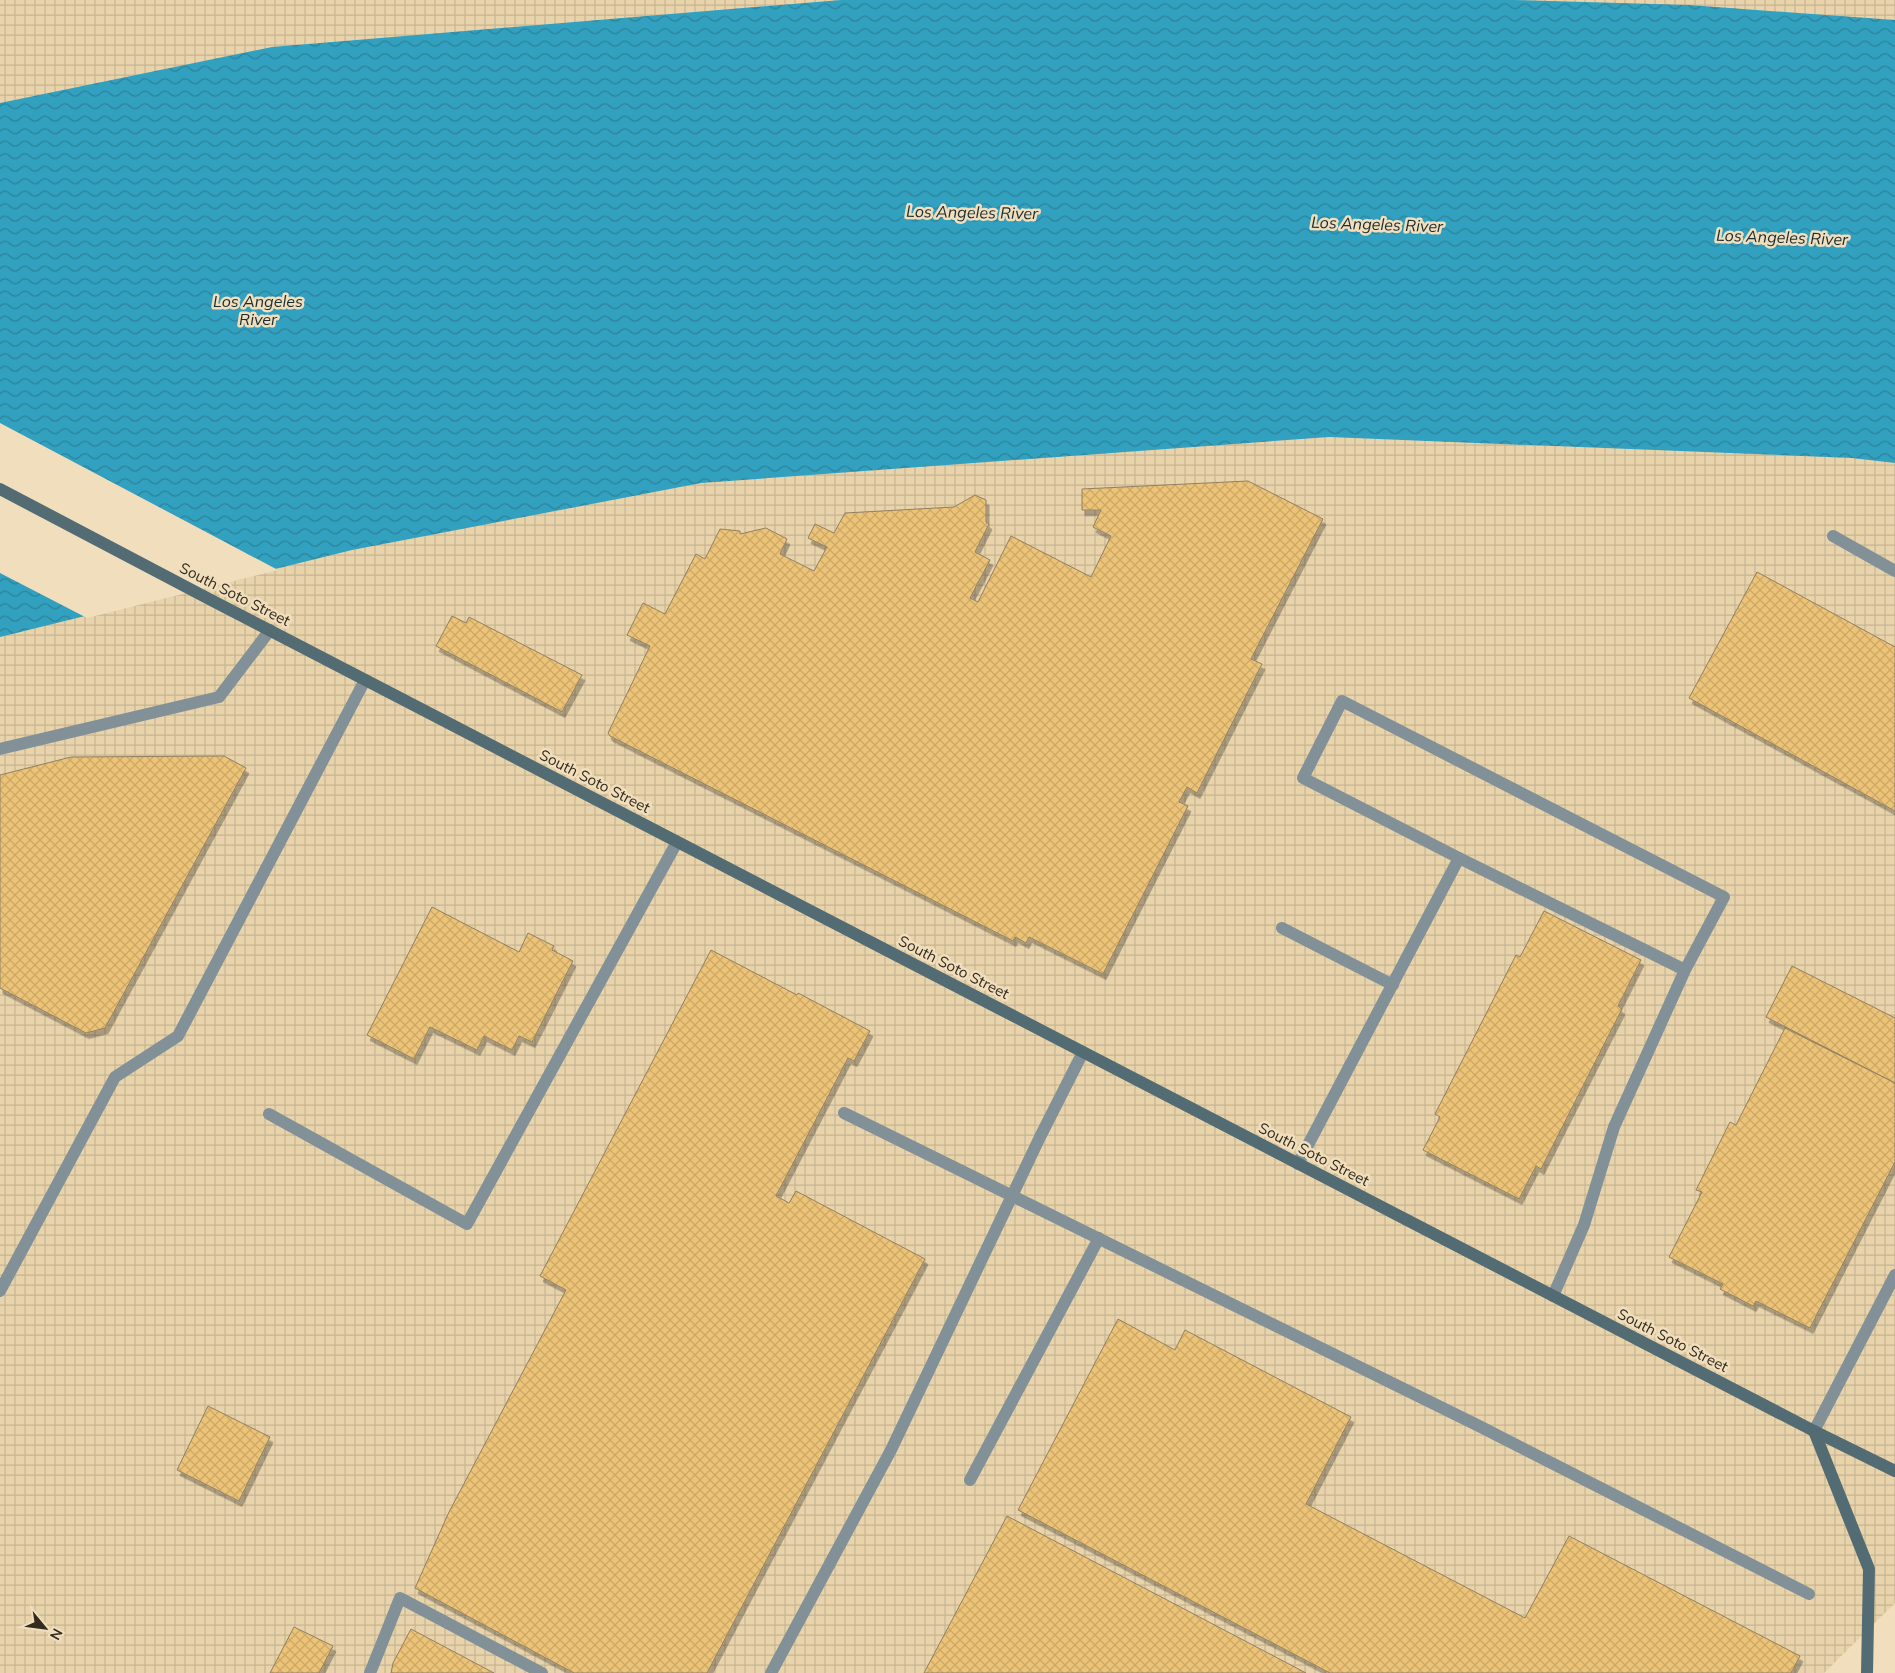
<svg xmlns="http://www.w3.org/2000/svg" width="1895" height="1673" font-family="Mulish,sans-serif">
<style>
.industrial{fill:url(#industrial-grid)}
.water{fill:url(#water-waves)}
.pier{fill:#f0debd}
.building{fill:url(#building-cross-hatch);stroke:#918062;filter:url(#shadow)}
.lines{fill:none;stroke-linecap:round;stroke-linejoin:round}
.lane{stroke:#819197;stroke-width:12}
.secondary{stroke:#536c74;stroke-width:12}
.labels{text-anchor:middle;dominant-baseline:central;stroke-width:5;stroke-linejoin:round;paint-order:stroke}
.street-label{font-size:15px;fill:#322b1e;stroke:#f0debd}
.water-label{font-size:16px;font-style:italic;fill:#192c32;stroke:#f0debd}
</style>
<defs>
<pattern id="industrial-grid" width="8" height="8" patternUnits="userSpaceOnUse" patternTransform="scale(1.25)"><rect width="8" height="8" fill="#e8d3ab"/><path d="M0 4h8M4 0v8" fill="none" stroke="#c7b593"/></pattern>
<pattern id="water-waves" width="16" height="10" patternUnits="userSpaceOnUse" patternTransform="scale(1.25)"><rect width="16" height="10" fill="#32a0bf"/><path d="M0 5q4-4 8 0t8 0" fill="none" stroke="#2b839b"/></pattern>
<pattern id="building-cross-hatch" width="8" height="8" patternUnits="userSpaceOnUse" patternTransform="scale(1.25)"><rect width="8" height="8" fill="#edc377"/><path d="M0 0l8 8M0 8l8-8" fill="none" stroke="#cca866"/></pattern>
<filter id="shadow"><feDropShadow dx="3" dy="5.5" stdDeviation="0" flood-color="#0004"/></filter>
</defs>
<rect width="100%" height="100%" fill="#f0debd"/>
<polygon class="industrial" points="0,0 1895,0 1895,1603 1824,1673 0,1673"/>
<polygon class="water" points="841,0 1513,0 1689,5 1895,20 1895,463 1852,458 1329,437 701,483 352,550 0,637 0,103 272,47"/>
<polygon class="pier" points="0,423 225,542 278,570 87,618 0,573"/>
<g class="building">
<polygon points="1248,481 1323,519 1251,659 1262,664 1197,793 1187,787 1179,802 1188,806 1103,974 1029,937 1026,943 1015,937 1013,941 610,736 608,733 650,646 627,635 643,603 665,614 696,554 705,559 720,529 740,531 740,534 766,528 787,539 780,554 814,571 827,547 808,538 815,524 834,533 845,513 954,507 975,495 986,500 986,522 989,524 975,552 990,560 970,598 978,602 1011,536 1091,577 1111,536 1093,527 1101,510 1082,510 1082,489"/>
<polygon points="1757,572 1895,647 1895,811 1689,698"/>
<polygon points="452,616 466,623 469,617 582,675 562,712 436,646"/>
<polygon points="224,756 246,768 105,1028 86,1033 0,988 0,775 71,757"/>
<polygon points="432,907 519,952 528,933 554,946 552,950 573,961 532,1042 519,1036 512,1050 484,1036 477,1050 430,1027 414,1059 367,1035"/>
<polygon points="1544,911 1641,960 1618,1006 1622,1009 1541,1169 1536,1166 1519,1199 1423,1150 1440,1117 1435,1114 1516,955 1520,957"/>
<polygon points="711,950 797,995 798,993 870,1031 854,1061 848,1058 776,1196 789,1203 796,1191 925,1259 707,1673 574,1673 415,1588 449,1512 566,1290 540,1276"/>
<polygon points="1792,966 1895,1018 1895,1083 1766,1017"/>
<polygon points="1785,1028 1895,1083 1895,1162 1810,1328 1756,1301 1753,1306 1720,1289 1723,1284 1669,1257 1702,1192 1696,1190 1730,1122 1736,1125"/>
<polygon points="1118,1319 1175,1350 1185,1330 1351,1417 1306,1504 1525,1618 1569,1536 1800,1656 1791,1673 1330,1673 1018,1510"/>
<polygon points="208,1406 270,1437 239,1501 177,1470"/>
<polygon points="1007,1516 1306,1673 924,1673"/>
<polygon points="294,1627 333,1646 319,1673 270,1673"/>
<polygon points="411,1629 494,1673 391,1673 393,1663"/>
</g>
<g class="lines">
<g class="lane">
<polyline points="1833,536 1895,571"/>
<polyline points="0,749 219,697 270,630"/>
<polyline points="1282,928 1393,985"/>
<polyline points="844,1113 1479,1426 1809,1594"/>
<polyline points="269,1114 467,1224 677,842"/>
<polyline points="1298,1164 1459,858"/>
<polyline points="0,1291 115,1077 178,1036 365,680"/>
<polyline points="1553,1296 1584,1225 1614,1127 1685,970 1724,897 1342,701 1303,778 1459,858 1685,970"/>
<polyline points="1814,1431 1895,1275"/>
<polyline points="970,1480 1099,1238"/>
<polyline points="370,1673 400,1598 542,1673"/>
<polyline points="771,1673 891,1450 1040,1137 1083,1052"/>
</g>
<g class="secondary">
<polyline points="0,489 211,600 1814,1431 1895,1471"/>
<polyline points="1814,1431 1869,1569 1867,1673"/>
</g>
</g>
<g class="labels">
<g class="street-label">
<text transform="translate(235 594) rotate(27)">South Soto Street</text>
<text transform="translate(595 781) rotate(27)">South Soto Street</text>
<text transform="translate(954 967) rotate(27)">South Soto Street</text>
<text transform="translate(1314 1154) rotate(27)">South Soto Street</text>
<text transform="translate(1673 1340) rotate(27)">South Soto Street</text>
</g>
<g class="water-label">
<text transform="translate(972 212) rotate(1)">Los Angeles River</text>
<text transform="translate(1377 224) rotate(2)">Los Angeles River</text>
<text transform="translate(1782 237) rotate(2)">Los Angeles River</text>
<text x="258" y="301">Los Angeles<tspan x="258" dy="18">River</tspan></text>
</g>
</g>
<g transform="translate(45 1628) rotate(119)" stroke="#f0debd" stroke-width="4" paint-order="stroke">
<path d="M0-4L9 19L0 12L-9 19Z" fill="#322b1e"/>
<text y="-8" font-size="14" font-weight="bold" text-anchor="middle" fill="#322b1e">N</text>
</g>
</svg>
